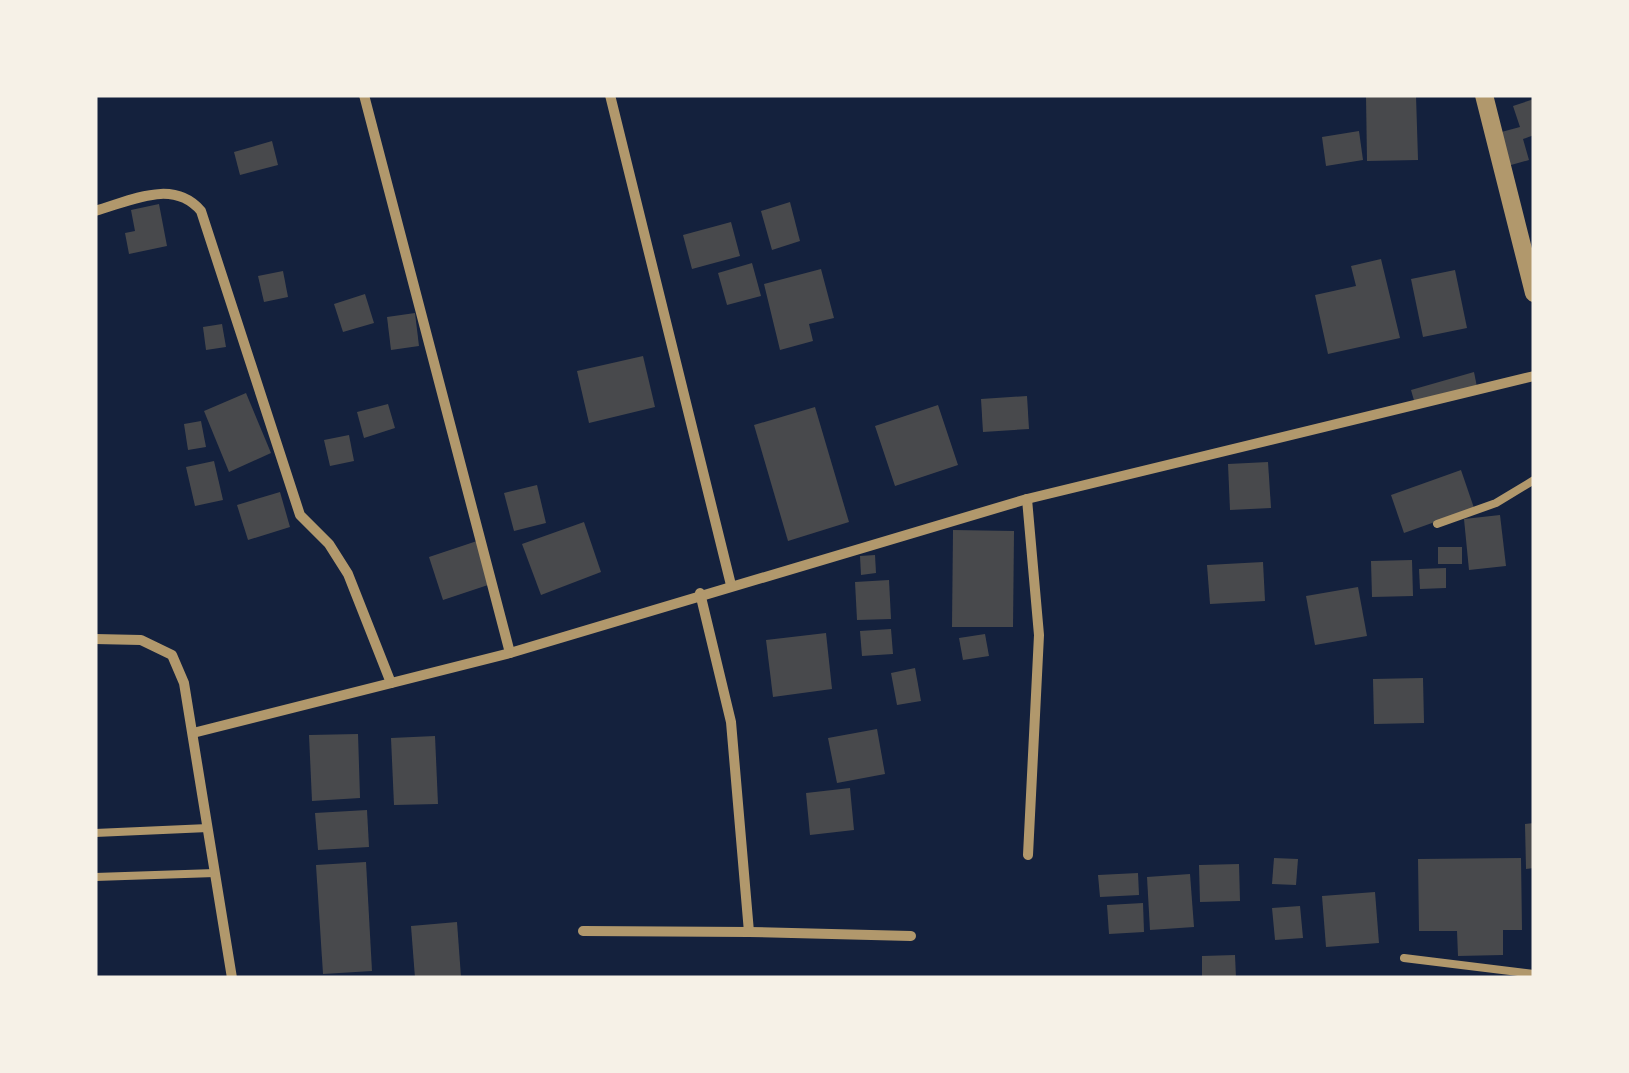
<svg xmlns="http://www.w3.org/2000/svg" width="1629" height="1073" font-family="'Open Sans',sans-serif">
<style>
.building{fill:#48494c}
.lines{fill:none;stroke-linecap:round;stroke-linejoin:round}
.service{stroke:#b1986c;stroke-width:8}
.minor{stroke:#b1986c;stroke-width:10}
.tertiary{stroke:#b1986c;stroke-width:18}
</style>
<rect width="100%" height="100%" fill="#14213d"/>
<g class="building">
<polygon points="1366,95 1416,95 1418,160 1367,161"/>
<polygon points="1534,99 1534,135 1523,139 1529,160 1504,167 1494,134 1520,127 1513,106"/>
<polygon points="1359,131 1363,160 1326,166 1322,137"/>
<polygon points="272,141 278,165 240,175 234,152"/>
<polygon points="790,202 800,241 772,250 761,211"/>
<polygon points="159,204 167,246 129,254 125,233 135,231 131,210"/>
<polygon points="731,222 740,256 692,269 683,235"/>
<polygon points="1381,259 1400,338 1328,354 1315,295 1356,286 1351,266"/>
<polygon points="752,263 761,296 727,305 718,273"/>
<polygon points="821,269 834,318 809,324 813,341 780,350 764,284"/>
<polygon points="1455,270 1467,328 1423,337 1411,279"/>
<polygon points="283,271 288,297 264,302 258,276"/>
<polygon points="365,294 374,323 343,332 334,304"/>
<polygon points="415,313 419,346 391,350 387,317"/>
<polygon points="222,324 226,347 206,350 203,327"/>
<polygon points="643,356 655,407 589,423 577,371"/>
<polygon points="1474,372 1477,387 1415,404 1411,390"/>
<polygon points="246,393 271,453 229,472 204,411"/>
<polygon points="1027,396 1029,429 983,432 981,399"/>
<polygon points="388,404 395,428 364,438 357,412"/>
<polygon points="938,405 958,465 895,486 875,426"/>
<polygon points="815,407 849,522 788,541 754,425"/>
<polygon points="201,421 206,447 188,450 184,424"/>
<polygon points="349,435 354,461 330,466 324,440"/>
<polygon points="214,461 223,500 195,506 186,467"/>
<polygon points="1268,462 1271,508 1230,510 1228,464"/>
<polygon points="1461,470 1474,508 1404,533 1391,495"/>
<polygon points="537,485 546,523 514,531 504,493"/>
<polygon points="280,492 290,527 248,540 237,505"/>
<polygon points="1500,515 1506,566 1469,570 1464,519"/>
<polygon points="584,522 601,572 541,595 522,544"/>
<polygon points="953,530 1014,531 1013,627 952,627"/>
<polygon points="477,541 491,584 443,600 429,557"/>
<rect x="1438" y="547" width="24" height="17"/>
<polygon points="875,555 876,573 861,575 860,556"/>
<polygon points="1412,560 1413,596 1372,597 1371,561"/>
<polygon points="1263,562 1265,601 1210,604 1207,565"/>
<polygon points="1446,568 1446,588 1420,589 1419,569"/>
<polygon points="889,580 891,619 857,620 855,582"/>
<polygon points="1358,587 1367,636 1315,645 1306,596"/>
<polygon points="891,629 893,654 862,656 860,631"/>
<polygon points="826,633 832,689 773,697 766,640"/>
<polygon points="985,634 989,656 963,660 959,638"/>
<polygon points="915,668 921,701 897,705 891,673"/>
<polygon points="1423,678 1424,723 1374,724 1373,679"/>
<polygon points="877,729 885,774 837,783 828,738"/>
<polygon points="358,734 360,798 312,801 309,735"/>
<polygon points="435,736 438,804 394,805 391,738"/>
<polygon points="850,788 854,830 810,835 806,793"/>
<polygon points="367,810 369,847 318,850 315,813"/>
<polygon points="1534,823 1534,868 1526,869 1525,824"/>
<polygon points="1274,858 1298,859 1296,885 1272,884"/>
<polygon points="1521,858 1522,930 1503,930 1503,955 1458,956 1457,931 1419,931 1418,859"/>
<polygon points="366,862 372,971 323,974 316,865"/>
<polygon points="1239,864 1240,901 1200,902 1199,865"/>
<polygon points="1138,873 1139,895 1100,897 1098,875"/>
<polygon points="1190,874 1194,927 1150,930 1147,877"/>
<polygon points="1375,892 1379,943 1326,947 1322,896"/>
<polygon points="1143,903 1144,932 1109,934 1107,905"/>
<polygon points="1300,906 1303,938 1275,940 1272,908"/>
<polygon points="457,922 461,977 415,978 411,926"/>
<polygon points="1235,955 1236,978 1202,978 1202,956"/>
</g>
<g class="lines">
<g class="service">
<polyline points="1437,524 1496,503 1534,480"/>
<polyline points="95,833 208,828"/>
<polyline points="95,877 215,873"/>
<polyline points="1404,958 1534,974"/>
</g>
<g class="minor">
<polyline points="364,95 510,653"/>
<polyline points="610,95 731,585"/>
<path d="M 95,211 C 131,201 173,178 201,211 L 300,515 L 329,544 L 348,574 L 391,683"/>
<polyline points="1027,499 1039,635 1028,855"/>
<polyline points="95,639 141,640 172,655 184,683 232,978"/>
<polyline points="193,733 510,653 1027,499 1534,376"/>
<polyline points="583,931 749,932 731,722 700,593"/>
<polyline points="749,932 911,936"/>
</g>
<polyline class="tertiary" points="1484,95 1534,293"/>
</g>
<rect width="1629" height="1073" fill="none" stroke="#f6f1e7" stroke-width="195"/>
</svg>
